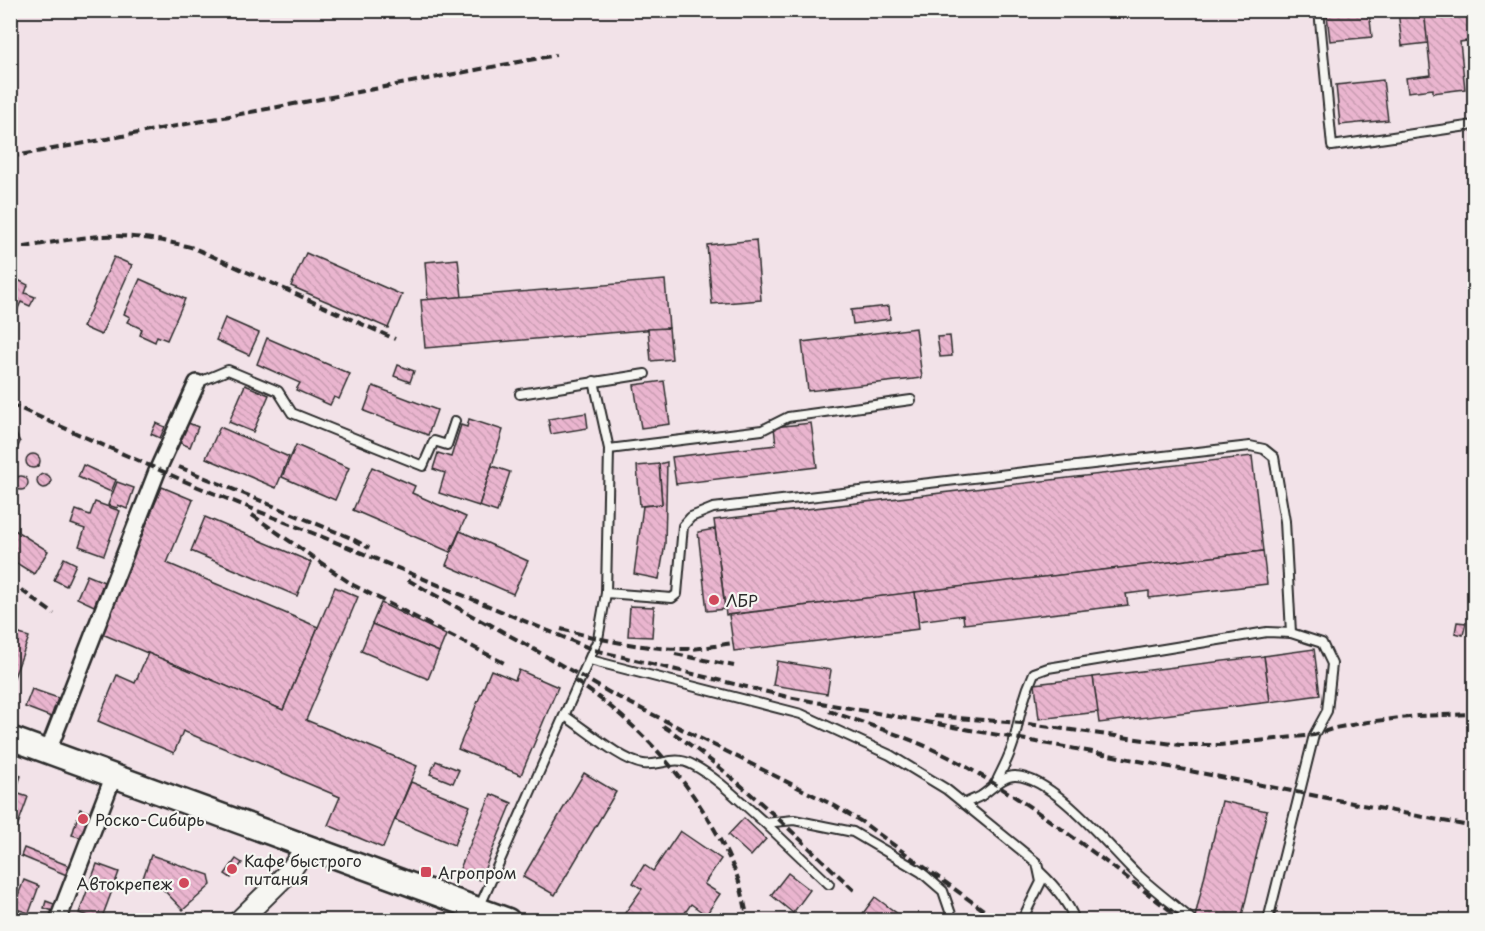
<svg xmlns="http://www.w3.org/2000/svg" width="1485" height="931" font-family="'Playpen Sans',sans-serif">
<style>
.building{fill:url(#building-back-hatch);stroke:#2b2b2b;stroke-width:1.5}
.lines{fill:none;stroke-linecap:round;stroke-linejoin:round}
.service-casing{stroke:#2b2b2b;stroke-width:12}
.minor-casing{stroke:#2b2b2b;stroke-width:20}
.tertiary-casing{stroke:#2b2b2b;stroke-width:24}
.secondary-casing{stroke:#2b2b2b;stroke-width:27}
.service{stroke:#f6f6f2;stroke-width:8}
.minor{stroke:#f6f6f2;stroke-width:15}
.tertiary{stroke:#f6f6f2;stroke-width:20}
.secondary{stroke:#f6f6f2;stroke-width:22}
.rail{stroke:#2b2b2b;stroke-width:4;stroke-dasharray:9 4.5;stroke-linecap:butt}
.poi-dot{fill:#d1495b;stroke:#f6f6f2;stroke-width:2}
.labels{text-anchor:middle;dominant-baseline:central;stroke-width:4.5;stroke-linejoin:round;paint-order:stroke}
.poi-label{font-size:16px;fill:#2b2b2b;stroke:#f6f6f2;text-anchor:start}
</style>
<defs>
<pattern id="building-back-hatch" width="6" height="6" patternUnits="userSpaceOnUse" patternTransform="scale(1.5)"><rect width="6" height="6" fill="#eab5cf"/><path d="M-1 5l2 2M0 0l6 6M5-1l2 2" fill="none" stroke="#c99cb2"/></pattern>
</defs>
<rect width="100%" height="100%" fill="#f2e2e8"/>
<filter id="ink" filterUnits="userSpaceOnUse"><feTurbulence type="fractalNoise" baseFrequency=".0167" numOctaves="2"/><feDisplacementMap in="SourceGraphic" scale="12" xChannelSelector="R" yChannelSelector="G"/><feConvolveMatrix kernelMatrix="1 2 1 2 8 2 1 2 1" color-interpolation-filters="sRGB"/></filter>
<g filter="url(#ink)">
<g class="building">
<polygon points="1398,10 1424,10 1428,43 1402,46"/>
<polygon points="1424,10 1472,10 1474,40 1460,42 1465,89 1433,93 1433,89 1408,92 1406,78 1431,75"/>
<polygon points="1369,11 1372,37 1330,41 1327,15"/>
<polygon points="1383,80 1388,120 1340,125 1336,85"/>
<polygon points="756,240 761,300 712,304 707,245"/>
<polygon points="306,253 402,295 388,328 291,286"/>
<polygon points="114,257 132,265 101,335 83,327"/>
<polygon points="458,259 462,297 428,300 425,262"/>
<polygon points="14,278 28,285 25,293 35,297 30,306 21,302 13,319 10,318 10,285"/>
<polygon points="140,279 185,299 167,340 157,336 155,342 140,335 142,329 127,322 130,317 124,314"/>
<polygon points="665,280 669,328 425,348 421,300"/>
<polygon points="889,306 890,319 853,324 851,310"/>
<polygon points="225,318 259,333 249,355 216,340"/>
<polygon points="669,328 672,359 651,361 648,329"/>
<polygon points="916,328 922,378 808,391 802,342"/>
<polygon points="950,336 952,356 940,357 937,337"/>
<polygon points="267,338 350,374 339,399 334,397 330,405 296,390 300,383 257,364"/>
<polygon points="398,365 414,371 410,382 394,376"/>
<polygon points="664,381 670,424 641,428 634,385"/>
<polygon points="245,385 269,395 253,432 229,422"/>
<polygon points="373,386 437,410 428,435 364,411"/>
<polygon points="586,413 588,428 551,434 548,419"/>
<polygon points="469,419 503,430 479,506 439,493 445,473 433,469 438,453 451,457 461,425 467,427"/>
<polygon points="186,422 198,427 190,447 178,442"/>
<polygon points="156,423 165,427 160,438 151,434"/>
<polygon points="811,423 817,467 676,484 672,457 776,445 774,427"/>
<polygon points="220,427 289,457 276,488 206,458"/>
<polygon points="10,432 16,434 20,442 16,451 10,454"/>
<polygon points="296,445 349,468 335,500 282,477"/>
<circle cx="33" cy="461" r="7"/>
<polygon points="1252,456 1263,551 726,615 714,520"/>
<polygon points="667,462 665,544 659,579 634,574 643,506 662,504 659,464"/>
<polygon points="659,464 662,504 640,506 637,466"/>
<polygon points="83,465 116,480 111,492 78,477"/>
<polygon points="492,466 510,472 497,512 479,506"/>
<polygon points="372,467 415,486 412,493 466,517 450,552 353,510"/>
<circle cx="44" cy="481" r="7"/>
<circle cx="21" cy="483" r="7"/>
<polygon points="117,482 134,488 127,509 118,505 117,508 108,505"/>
<polygon points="162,487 193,500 167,563 318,627 283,710 100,633"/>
<polygon points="95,502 120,511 104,555 79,546 85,529 71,524 76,510 90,515"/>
<polygon points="205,517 311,562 297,596 191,551"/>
<polygon points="10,527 48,551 34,574 10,559"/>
<polygon points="715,529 725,609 707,611 698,532"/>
<polygon points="460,531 528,561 513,594 446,565"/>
<polygon points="1263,551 1267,584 1149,598 1149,591 1126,594 1128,605 964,624 963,615 918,621 915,592"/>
<polygon points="64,558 76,564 66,586 54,580"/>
<polygon points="87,575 104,582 94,606 77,598"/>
<polygon points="335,587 358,597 306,720 417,766 383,848 328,825 340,797 183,731 174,753 98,721 117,675 135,683 148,653 283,710"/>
<polygon points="915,592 919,629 734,651 729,615"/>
<polygon points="381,603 446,635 439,652 372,624"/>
<polygon points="630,606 654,607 652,637 628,636"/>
<polygon points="1457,622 1466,623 1463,635 1455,633"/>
<polygon points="372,624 439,652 428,679 361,651"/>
<polygon points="10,631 29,637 10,688"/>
<polygon points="1314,649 1320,695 1270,702 1264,656"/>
<polygon points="1264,656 1270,702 1099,723 1093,677"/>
<polygon points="777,661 831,670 827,694 773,685"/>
<polygon points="491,670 515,680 519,670 558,687 521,775 458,749"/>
<polygon points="1093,677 1098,712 1039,719 1035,684"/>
<polygon points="32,689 58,698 51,717 25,707"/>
<polygon points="436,761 459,770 453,783 430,774"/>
<polygon points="10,772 21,776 17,787 10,785"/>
<polygon points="584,773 616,792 555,895 523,877"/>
<polygon points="411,782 470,806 454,845 395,820"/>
<polygon points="10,791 28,797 16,830 10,829"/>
<polygon points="491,794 512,803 480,880 459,871"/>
<polygon points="1222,801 1267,811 1241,920 1210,920 1195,917"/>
<polygon points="80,809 91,813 83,838 72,835"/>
<polygon points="744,818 766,839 751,856 728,835"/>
<polygon points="680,831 721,859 704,884 720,894 706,915 691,904 680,920 620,920 642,889 633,883 644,865 653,871"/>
<polygon points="24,848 72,867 69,876 21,856"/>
<polygon points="151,855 209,875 211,885 183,910 155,881 143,878"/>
<polygon points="236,859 242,863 231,878 225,874"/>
<polygon points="97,864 119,872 101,920 79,913"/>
<polygon points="788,873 810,890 793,913 771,895"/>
<polygon points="24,880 39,886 29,913 13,908"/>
<polygon points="875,897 906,920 858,920"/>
<polygon points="46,901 59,906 56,912 44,908"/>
</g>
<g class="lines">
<g class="service-casing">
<g id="service">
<polyline points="1319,10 1332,146 1474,125"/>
<polyline points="197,383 228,370 278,391 292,413 423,466 434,441 447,445 455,421"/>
<polyline points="520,394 645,374"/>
<polyline points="609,449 762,430 788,417 911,400"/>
<polyline points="606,593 672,598 677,594 683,526 691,517 713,508 1250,446 1264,449 1274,457 1285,521 1291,633"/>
<polyline points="590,660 801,714 890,755 946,789 1037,863 1041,882 1022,920"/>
<path d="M 565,716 C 585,729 622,761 643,764 C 661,767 673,754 693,765 C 718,778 743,804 765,823 L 794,820 L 853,832 L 921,872 L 943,891 L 953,920"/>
<path d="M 995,785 C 1002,769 1012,753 1015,737 C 1020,713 1024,695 1034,673 L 1048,668 L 1267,632 L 1291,633 L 1322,643 L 1332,664 L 1327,711 L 1314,735 L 1268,920"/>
<path d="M 964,804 C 969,801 975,799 981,796 C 991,790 1003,775 1016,776 C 1054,778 1109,847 1136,873 C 1154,890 1173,904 1192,920"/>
<polyline points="765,823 829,884"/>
<path d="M 1040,872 C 1055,886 1067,900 1075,920"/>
<polyline points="479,908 598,639 606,593 609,449 594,381"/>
</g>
</g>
<g class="minor-casing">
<g id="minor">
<polyline points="48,751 158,469 197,383"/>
<polyline points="58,920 114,775"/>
</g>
</g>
<g class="tertiary-casing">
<polyline id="tertiary" points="240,920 291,870 306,847"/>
</g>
<g class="secondary-casing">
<polyline id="secondary" points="10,738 508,920"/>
</g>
<use href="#service" class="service"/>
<use href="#minor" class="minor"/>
<use href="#tertiary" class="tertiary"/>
<use href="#secondary" class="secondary"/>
<g class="rail">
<polyline points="10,157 556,55"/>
<path d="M 10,249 C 41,245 72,238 102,236 C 134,235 164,240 194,248 L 395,339"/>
<polyline points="10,404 198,487 345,546 594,650 788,697 1109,755 1474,827"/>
<polyline points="179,467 351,538 369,548"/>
<polyline points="252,515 353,585 506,664"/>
<polyline points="408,580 492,627"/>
<polyline points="10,582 54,614"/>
<polyline points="486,622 612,694 835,806 862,822 989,914"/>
<path d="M 561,629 C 602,640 643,649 686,649 C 702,649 718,645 733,643"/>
<polyline points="675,654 734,666"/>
<path d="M 575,681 C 646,727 705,797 737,876 C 742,890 745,906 748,920"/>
<path d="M 829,711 C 872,726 916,739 956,761 C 1037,806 1109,865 1183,920"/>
<polyline points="934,716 1021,723 1180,745 1220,745 1314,735 1335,728 1368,722 1417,716 1474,714"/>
<path d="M 663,726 C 732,771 794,834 854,890"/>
</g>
</g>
</g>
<g class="poi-dot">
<circle cx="714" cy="600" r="6"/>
<circle cx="83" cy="819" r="6"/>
<circle cx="232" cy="869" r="6"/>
<rect x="420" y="866" width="12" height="12" rx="3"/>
<circle cx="184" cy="883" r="6"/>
</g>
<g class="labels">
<g class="poi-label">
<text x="726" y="600">ЛБР</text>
<text x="95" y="819">Роско-Сибирь</text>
<text x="244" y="860">Кафе быстрого<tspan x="244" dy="18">питания</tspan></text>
<text x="438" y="872">Агропром</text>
<text x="172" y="883" text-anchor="end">Автокрепеж</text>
</g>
</g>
<rect width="1485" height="931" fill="none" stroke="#f6f6f2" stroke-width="36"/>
<rect x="18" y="18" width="1449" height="895" fill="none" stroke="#2b2b2b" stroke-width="2" filter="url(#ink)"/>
</svg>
